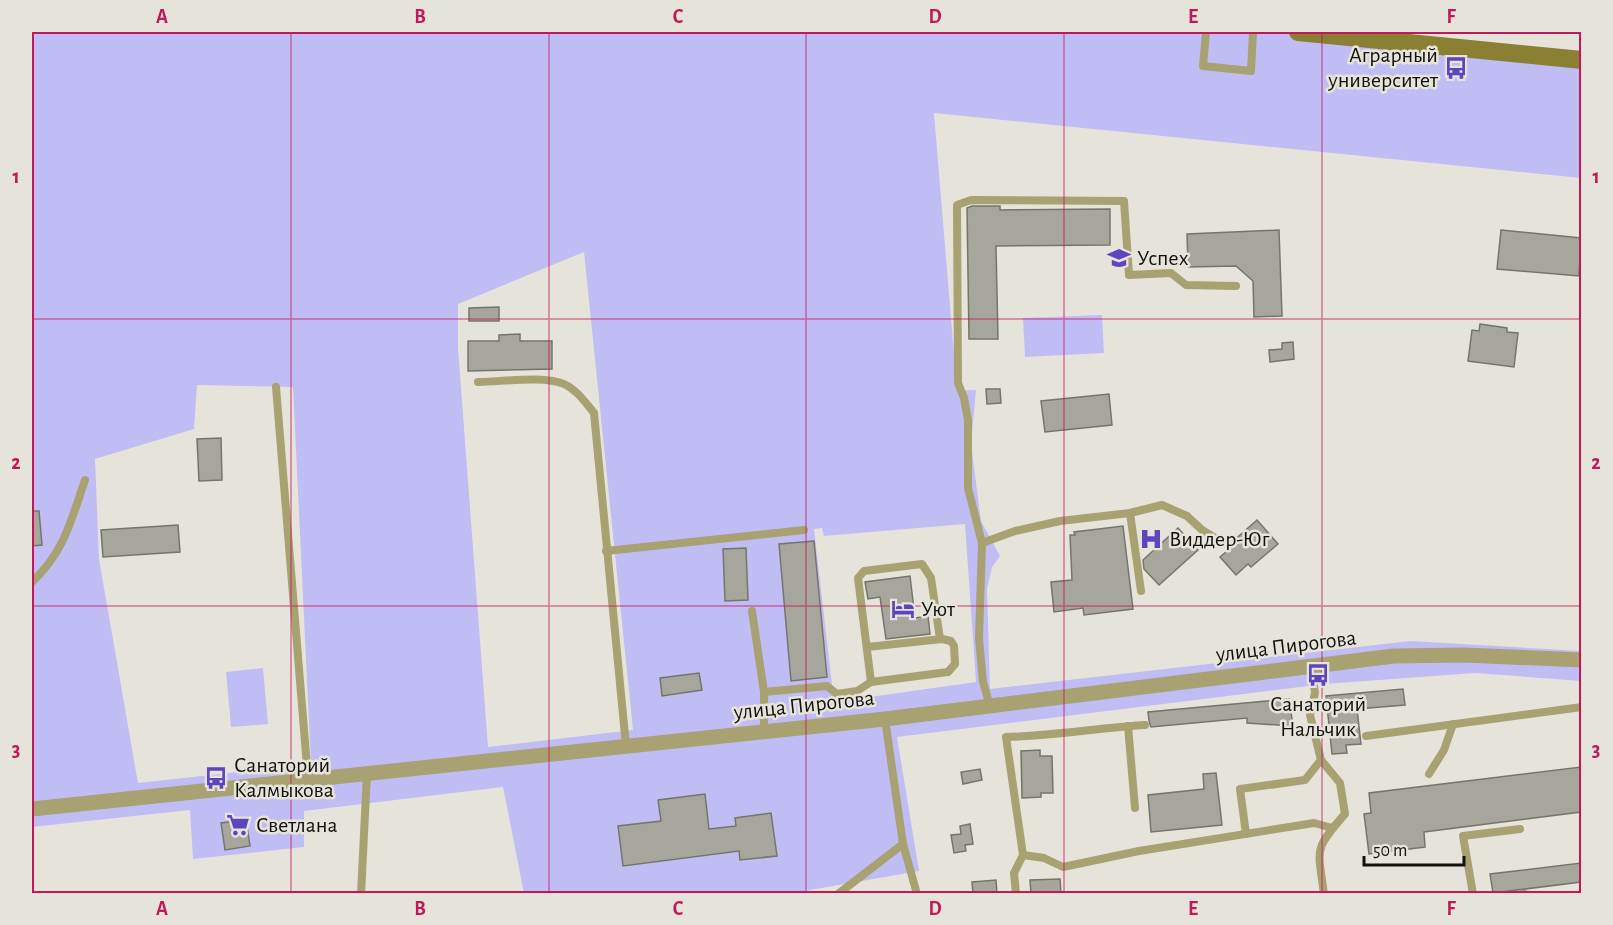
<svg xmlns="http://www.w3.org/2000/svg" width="1613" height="925" font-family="'Alegreya Sans',sans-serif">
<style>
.green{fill:#c0bdf4;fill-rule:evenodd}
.building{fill:#a7a69c;stroke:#76756c;stroke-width:1.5}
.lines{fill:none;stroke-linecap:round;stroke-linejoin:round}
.service{stroke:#a8a172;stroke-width:8}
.minor{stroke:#a8a172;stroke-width:15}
.secondary{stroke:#8b7f34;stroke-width:18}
.grid{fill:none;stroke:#c2185b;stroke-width:1.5;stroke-opacity:0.55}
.labels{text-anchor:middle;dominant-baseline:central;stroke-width:5;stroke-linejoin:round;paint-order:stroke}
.poi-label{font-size:22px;fill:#13120f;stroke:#e6e4da;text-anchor:start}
.street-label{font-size:22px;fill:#13120f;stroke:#e6e4da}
.neatline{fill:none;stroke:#c2185b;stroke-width:2}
.grid-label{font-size:20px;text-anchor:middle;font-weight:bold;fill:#c2185b}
</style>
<rect width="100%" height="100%" fill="#e6e4da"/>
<g class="green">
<path d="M 32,32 L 1298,32 L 1581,60 L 1581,178 L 934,113 L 957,391 L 976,390 L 971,444 L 981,521 L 1000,556 L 992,567 L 987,589 L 990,689 L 1410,641 L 1581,651 L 1581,681 L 1475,673 L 1325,684 L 897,737 L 919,871 L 793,893 L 524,893 L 503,787 L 304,811 L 304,847 L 193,859 L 190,810 L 32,827 ZM 584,252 L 633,730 L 488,747 L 458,348 L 458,304 ZM 197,385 L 293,387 L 311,764 L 138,783 L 99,559 L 95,459 L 194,429 ZM 965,524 L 976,682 L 834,702 L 814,529 L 822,528 L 824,536 Z"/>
<polygon points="1102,315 1104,353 1025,357 1023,318"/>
<polygon points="263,668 268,724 231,727 226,672"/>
</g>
<g class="building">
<polygon points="972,206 1000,206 1000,210 1110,209 1110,245 996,246 998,339 969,339 967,208"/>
<polygon points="1279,230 1282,316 1254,317 1253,281 1236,266 1188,267 1187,234"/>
<polygon points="1501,230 1581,238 1579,276 1497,269"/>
<polygon points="499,307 499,321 469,321 469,308"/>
<polygon points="1480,324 1507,328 1507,332 1518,333 1514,367 1468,361 1472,330 1479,331"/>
<polygon points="520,334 520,341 552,341 552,369 468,371 468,341 499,341 499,335"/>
<polygon points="1293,342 1294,359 1270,362 1269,350 1282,349 1282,343"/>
<polygon points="986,389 1000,389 1001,403 987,404"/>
<polygon points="1109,394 1112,425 1045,432 1041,401"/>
<polygon points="221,438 222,480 199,481 197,439"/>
<polygon points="32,511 39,511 42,545 32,546"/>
<polygon points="1257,520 1278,544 1251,567 1248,564 1236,575 1220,557 1232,547 1230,544"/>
<polygon points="178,525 180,552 103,557 101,530"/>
<polygon points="1123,526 1133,609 1084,615 1083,608 1054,612 1051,582 1072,580 1070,535 1075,535 1074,532"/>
<polygon points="1178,528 1198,550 1159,585 1144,569 1143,560"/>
<polygon points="814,541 827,677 791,681 779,544"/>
<polygon points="746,548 748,600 725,601 723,549"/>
<polygon points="910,576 915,618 928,616 930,634 886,639 880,597 868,599 865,582"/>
<polygon points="699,673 702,690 662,696 660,678"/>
<polygon points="1403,689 1405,705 1357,709 1361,744 1346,745 1347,753 1332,754 1326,696"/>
<polygon points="1289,699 1293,726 1247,723 1247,718 1151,727 1149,721 1148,712"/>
<polygon points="1040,750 1040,756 1052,756 1053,793 1041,793 1041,797 1022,798 1021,751"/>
<polygon points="1581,767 1581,812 1424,832 1425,847 1369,854 1364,814 1371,813 1369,793"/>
<polygon points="980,769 982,780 963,784 961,772"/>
<polygon points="1216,773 1222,825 1151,832 1148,795 1204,789 1203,774"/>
<polygon points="705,794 709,829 736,826 735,818 771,813 777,856 740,860 739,851 623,866 618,826 661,821 658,800"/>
<polygon points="246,820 250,846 225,850 221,823"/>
<polygon points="970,824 973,844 965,845 966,851 954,853 951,835 961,834 960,826"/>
<polygon points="1581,863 1581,882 1493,893 1490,874"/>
<polygon points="1060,879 1061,894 1031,894 1030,880"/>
<polygon points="996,880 997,894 973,894 972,882"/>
</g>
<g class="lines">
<g class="service">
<polyline points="1206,32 1203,66 1251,71 1253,32"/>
<path d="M 478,382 C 500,382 545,375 564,384 C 577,390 585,402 594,413 L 626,746"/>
<polyline points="276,387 308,779"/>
<polyline points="1130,513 1141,591"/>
<polyline points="982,543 1015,531 1060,521 1130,513 1162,505 1187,516 1202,530 1215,538"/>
<polyline points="606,551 804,530"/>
<path d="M 32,582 C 64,552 71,521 85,480"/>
<polyline points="752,611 764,692 764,731"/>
<path d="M 1311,666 L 1315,693 L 1310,715 L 1321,760 L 1340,783 L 1345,814 C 1313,850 1318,848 1324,894"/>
<polyline points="871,682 858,578 864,571 922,564 931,578 940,639"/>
<polyline points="764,692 827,686 837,694 857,691 871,682 948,672 955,664 954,646 951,641 942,639 867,647"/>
<polyline points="990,706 983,682 979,639 982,543 968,488 968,420 964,398 958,383 957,205 971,200 1124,201 1129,275 1171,273 1186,285 1236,286"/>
<polyline points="885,719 903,844 917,894"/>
<polyline points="1128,726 1135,808"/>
<polyline points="1366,736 1582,707"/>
<polyline points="1429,774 1444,750 1453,724"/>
<polyline points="1246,834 1240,789 1305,780 1321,760"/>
<polyline points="1023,855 1044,858 1063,867 1139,851 1314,823 1332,828"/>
<polyline points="361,894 367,774"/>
<polyline points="838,894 903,844"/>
<path d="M 1016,894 L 1014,873 L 1023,855 L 1006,737 C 1052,736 1098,728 1145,725"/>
<polyline points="1473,894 1463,836 1520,829"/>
<polyline points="1520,894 1525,894"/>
</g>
<polyline class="minor" points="32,809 885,719 1394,656 1464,655 1582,660"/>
<polyline class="secondary" points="1298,32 1582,60"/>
</g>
<path class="grid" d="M 291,32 L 291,894M 549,32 L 549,894M 806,32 L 806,894M 1064,32 L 1064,894M 1322,32 L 1322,894M 32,319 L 1582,319M 32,606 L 1582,606"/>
<defs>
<g id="bus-bare" transform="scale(1.8)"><path d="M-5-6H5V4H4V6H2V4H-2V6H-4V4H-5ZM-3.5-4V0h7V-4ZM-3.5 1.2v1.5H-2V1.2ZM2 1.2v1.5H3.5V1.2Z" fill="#5e45bd" stroke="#e6e4da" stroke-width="2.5" paint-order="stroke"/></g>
<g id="school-bare" transform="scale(1.8)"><path d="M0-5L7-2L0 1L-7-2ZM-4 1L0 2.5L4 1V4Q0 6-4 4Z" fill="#5e45bd" stroke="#e6e4da" stroke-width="2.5" paint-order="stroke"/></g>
<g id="hospital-bare" transform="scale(1.8)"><path d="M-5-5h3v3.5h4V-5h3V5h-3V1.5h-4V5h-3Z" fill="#5e45bd" stroke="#e6e4da" stroke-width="2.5" paint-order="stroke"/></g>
<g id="hotel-bare" transform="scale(1.8)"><path d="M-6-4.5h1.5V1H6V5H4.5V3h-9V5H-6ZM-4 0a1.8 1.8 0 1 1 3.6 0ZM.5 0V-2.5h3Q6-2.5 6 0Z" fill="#5e45bd" stroke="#e6e4da" stroke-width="2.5" paint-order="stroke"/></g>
<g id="supermarket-bare" transform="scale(1.8)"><path d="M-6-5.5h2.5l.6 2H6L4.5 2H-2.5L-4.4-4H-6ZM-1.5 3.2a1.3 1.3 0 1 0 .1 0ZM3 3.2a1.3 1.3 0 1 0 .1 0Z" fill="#5e45bd" stroke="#e6e4da" stroke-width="2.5" paint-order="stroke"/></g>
</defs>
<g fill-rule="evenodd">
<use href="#bus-bare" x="1456" y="68"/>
<use href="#school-bare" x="1119" y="258"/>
<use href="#hospital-bare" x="1151" y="539"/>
<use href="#hotel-bare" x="903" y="609"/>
<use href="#bus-bare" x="1318" y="675"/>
<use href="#bus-bare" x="216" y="778"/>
<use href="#supermarket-bare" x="238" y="825"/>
</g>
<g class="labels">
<g class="poi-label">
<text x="1438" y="55" text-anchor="end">Аграрный<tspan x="1438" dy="25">университет</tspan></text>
<text x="1137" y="258">Успех</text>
<text x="1169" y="539">Виддер-Юг</text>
<text x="921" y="609">Уют</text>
<text x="1318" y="704" text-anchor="middle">Санаторий<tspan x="1318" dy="25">Нальчик</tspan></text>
<text x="234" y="765">Санаторий<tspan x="234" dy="25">Калмыкова</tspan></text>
<text x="256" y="825">Светлана</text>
</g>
<g class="street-label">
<text transform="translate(1286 646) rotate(-7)">улица Пирогова</text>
<text transform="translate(804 705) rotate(-6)">улица Пирогова</text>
</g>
</g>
<rect width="1613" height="925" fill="none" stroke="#e6e4da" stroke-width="66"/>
<path d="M1364 856v9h100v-9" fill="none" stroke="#13120f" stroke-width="3"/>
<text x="1373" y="856" font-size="18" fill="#13120f" stroke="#e6e4da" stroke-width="4.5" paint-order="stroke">50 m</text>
<rect x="33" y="33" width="1547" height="859" class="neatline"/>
<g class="grid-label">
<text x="162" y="23">A</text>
<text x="420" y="23">B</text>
<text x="678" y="23">C</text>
<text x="935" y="23">D</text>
<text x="1193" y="23">E</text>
<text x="1451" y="23">F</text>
<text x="16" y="183">1</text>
<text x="1596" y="183">1</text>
<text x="16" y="469">2</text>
<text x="1596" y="469">2</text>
<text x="16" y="756">3</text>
<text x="1596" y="756">3</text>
<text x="162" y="915">A</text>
<text x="420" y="915">B</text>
<text x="678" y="915">C</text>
<text x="935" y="915">D</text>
<text x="1193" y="915">E</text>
<text x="1451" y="915">F</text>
</g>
</svg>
